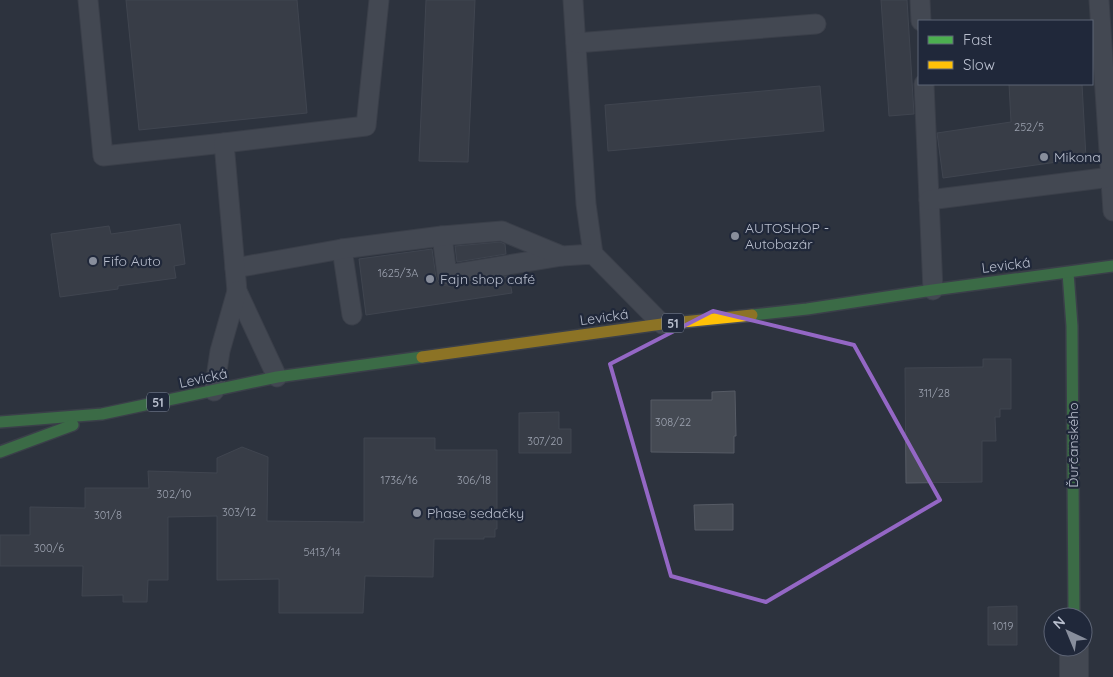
<svg xmlns="http://www.w3.org/2000/svg" width="1113" height="677" font-family="Quicksand,sans-serif">
<style>
.building{fill:#454a53;stroke:#565b65}
.lines{fill:none;stroke-linecap:round;stroke-linejoin:round}
.lane-casing{stroke:#4a4e57;stroke-width:21}
.street-casing{stroke:#4a4e57;stroke-width:30}
.fast-casing{stroke:#4a4e57;stroke-width:14}
.slow-casing{stroke:#4a4e57;stroke-width:14}
.lane{stroke:#5e626c;stroke-width:19}
.street{stroke:#5e626c;stroke-width:28}
.fast{stroke:#4caf50;stroke-width:11}
.slow{stroke:#ffc107;stroke-width:11}
.marked{fill:none;stroke:#9467c5;stroke-width:4;stroke-linejoin:round}
.poi-dot{fill:#888e9c;stroke:#20283a;stroke-width:2}
.labels{text-anchor:middle;dominant-baseline:central;stroke-width:4.5;stroke-linejoin:round;paint-order:stroke}
.number-label{font-size:11px;fill:#9ca2af}
.shield{fill:#20283a;stroke:#8b92a2;stroke-width:1}
.shield-label{font-size:12px;font-weight:bold;fill:#b9bfce}
.poi-label{font-size:14px;fill:#b9bfce;stroke:#20283a;text-anchor:start}
.street-label{font-size:14px;fill:#b9bfce;stroke:#20283a}
</style>
<rect width="100%" height="100%" fill="#2d333e"/>
<g class="building">
<polygon points="126,0 297,0 307,113 139,130"/>
<polygon points="426,0 475,0 468,162 419,161"/>
<polygon points="881,0 907,0 914,114 889,116"/>
<polygon points="1009,84 1082,84 1086,158 943,178 937,133 1011,122"/>
<polygon points="820,86 824,131 608,151 605,105"/>
<polygon points="180,224 185,264 174,266 176,278 118,286 118,289 60,297 51,234 109,226 111,234"/>
<polygon points="500,242 505,244 506,254 457,262 455,246"/>
<polygon points="432,249 436,277 438,282 442,285 449,286 509,276 512,293 366,315 359,259"/>
<polygon points="983,359 1011,359 1011,409 1000,409 1000,417 995,417 996,441 982,441 982,482 906,483 905,368 983,367"/>
<polygon points="735,391 736,436 734,436 734,453 651,452 651,400 712,400 712,392"/>
<polygon points="559,412 559,429 571,429 571,453 519,453 519,413"/>
<polygon points="364,438 435,438 435,450 497,450 497,529 495,529 495,537 484,537 484,539 434,539 433,577 365,576 363,613 279,613 279,579 217,580 217,516 168,517 168,580 148,580 147,602 123,602 123,595 82,596 83,566 0,566 0,535 30,535 30,507 85,508 85,488 149,488 148,471 217,473 217,458 242,447 268,457 267,521 364,522"/>
<polygon points="733,504 733,530 695,530 694,505"/>
<polygon points="1017,606 1017,645 988,645 988,607"/>
</g>
<g class="lines">
<g class="lane-casing">
<g id="lane">
<polyline points="88,0 103,156 224,143"/>
<polyline points="573,0 586,204 593,254"/>
<polyline points="920,0 921,21"/>
<polyline points="1099,0 1113,211"/>
<polyline points="576,43 816,24"/>
<polyline points="924,84 933,290"/>
<polyline points="929,200 1111,177"/>
<polyline points="442,236 447,275 562,256"/>
<polyline points="342,249 352,315"/>
<polyline points="235,268 342,249 442,236 502,231 562,256 593,254 662,324"/>
<polyline points="277,377 237,291 224,143 366,126 379,0"/>
<polyline points="214,391 220,351 237,291"/>
</g>
</g>
<g class="street-casing">
<polyline id="street" points="1074,647 1074,677"/>
</g>
<g class="fast-casing">
<g id="fast">
<polyline points="1068,273 1072,326 1074,617"/>
<polyline points="752,315 807,309 933,290 1113,266"/>
<polyline points="0,422 102,414 277,377 422,357"/>
<polyline points="0,452 73,425"/>
</g>
</g>
<g class="slow-casing">
<polyline id="slow" points="422,357 662,324 752,315"/>
</g>
<use href="#lane" class="lane"/>
<use href="#street" class="street"/>
<use href="#fast" class="fast"/>
<use href="#slow" class="slow"/>
</g>
<path d="M0 0H1113V677H0ZM 713,311 L 854,345 L 940,500 L 766,602 L 671,576 L 610,364 Z" fill="#2d333e" fill-opacity=".55" fill-rule="evenodd"/>
<path class="marked" d="M 713,311 L 854,345 L 940,500 L 766,602 L 671,576 L 610,364 Z"/>
<g class="poi-dot">
<circle cx="1044" cy="157" r="5"/>
<circle cx="735" cy="236" r="5"/>
<circle cx="93" cy="261" r="5"/>
<circle cx="430" cy="279" r="5"/>
<circle cx="417" cy="513" r="5"/>
</g>
<g class="labels">
<g class="number-label">
<text x="1029" y="127">252/5</text>
<text x="398" y="273">1625/3A</text>
<text x="934" y="393">311/28</text>
<text x="673" y="422">308/22</text>
<text x="545" y="441">307/20</text>
<text x="399" y="480">1736/16</text>
<text x="474" y="480">306/18</text>
<text x="174" y="494">302/10</text>
<text x="239" y="512">303/12</text>
<text x="108" y="515">301/8</text>
<text x="49" y="548">300/6</text>
<text x="322" y="552">5413/14</text>
<text x="1003" y="626">1019</text>
</g>
<g class="shield">
<rect x="662" y="313.5" width="22" height="19" rx="4"/>
<rect x="147" y="392.5" width="22" height="19" rx="4"/>
</g>
<g class="shield-label">
<text x="673" y="323">51</text>
<text x="158" y="402">51</text>
</g>
<g class="poi-label">
<text x="1054" y="157">Mikona</text>
<text x="745" y="228">AUTOSHOP -<tspan x="745" dy="16">Autobazár</tspan></text>
<text x="103" y="261">Fifo Auto</text>
<text x="440" y="279">Fajn shop café</text>
<text x="427" y="513">Phase sedačky</text>
</g>
<g class="street-label">
<text transform="translate(1006 265) rotate(-7)">Levická</text>
<text transform="translate(604 317) rotate(-8)">Levická</text>
<text transform="translate(203 378) rotate(-12)">Levická</text>
<text transform="translate(1073 445) rotate(-90)">Ďurčanského</text>
</g>
</g>
<rect x="918" y="20" width="175" height="65" fill="#20283a" stroke="#5d6475"/>
<rect x="928" y="36" width="25" height="8" fill="#4caf50" stroke="#5d6475"/>
<text x="963" y="45" font-size="15" fill="#b9bfce">Fast</text>
<rect x="928" y="61" width="25" height="8" fill="#ffc107" stroke="#5d6475"/>
<text x="963" y="70" font-size="15" fill="#b9bfce">Slow</text>
<g transform="translate(1068 632) rotate(316)"><circle r="24" fill="#20283a" stroke="#5d6475"/>
<path d="M0-4L9 19L0 12L-9 19Z" fill="#888e9c"/>
<text y="-8" font-size="14" font-weight="bold" text-anchor="middle" fill="#b9bfce">N</text>
</g>
</svg>
